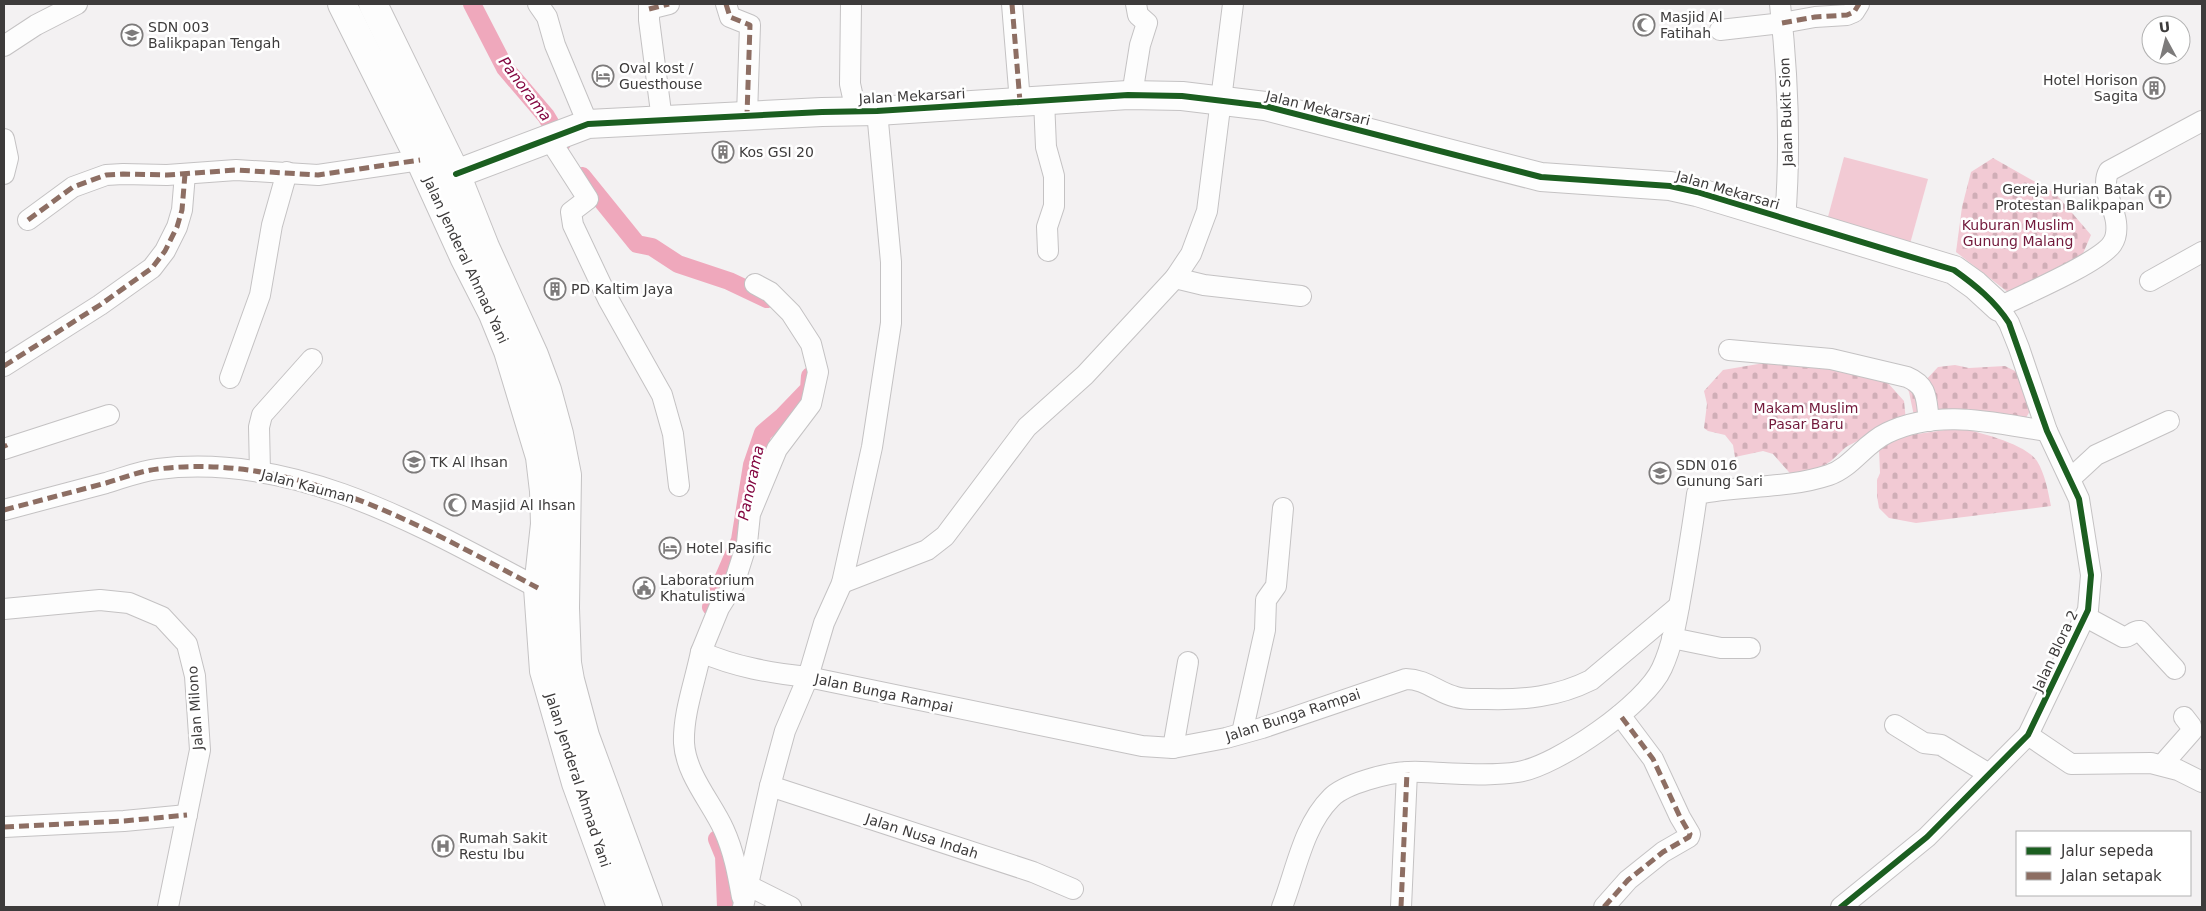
<svg xmlns="http://www.w3.org/2000/svg" width="2206" height="911" font-family="'DejaVu Sans',sans-serif">
<style>
.green{fill:#f2cad4}
.cemetery{fill:url(#cemetery-stones)}
.lines{fill:none;stroke-linecap:round;stroke-linejoin:round}
.canal{stroke:#efa8bc;stroke-width:18}
.street-casing{stroke:#c4c2c3;stroke-width:22}
.secondary-casing{stroke:#c4c2c3;stroke-width:30}
.street{stroke:#fdfdfd;stroke-width:20}
.secondary{stroke:#fdfdfd;stroke-width:28}
.quiet{stroke:#8d6e63;stroke-width:5;stroke-dasharray:10 5;stroke-linecap:butt}
.cycleway-casing{stroke:#fff;stroke-width:9}
.cycleway{stroke:#1b5e20;stroke-width:6}
.labels{text-anchor:middle;dominant-baseline:central;stroke-width:5;stroke-linejoin:round;paint-order:stroke}
.poi-label{font-size:14px;fill:#3d3b3b;stroke:#fff;text-anchor:start}
.street-label{font-size:14px;fill:#3d3b3b;stroke:#fff}
.park-label{font-size:14px;fill:#72193b;stroke:#fff}
.water-label{font-size:15px;font-style:italic;fill:#830640;stroke:#fff}
</style>
<defs>
<pattern id="cemetery-stones" width="16" height="16" patternUnits="userSpaceOnUse" patternTransform="scale(1.25)"><rect width="16" height="16" fill="#f2cad4"/><path d="M2 7V4a2 2 0 0 1 4 0v3zM10 15v-3a2 2 0 0 1 4 0v3z" fill="#d0aeb7"/></pattern>
</defs>
<rect width="100%" height="100%" fill="#f3f1f2"/>
<polygon class="green" points="1844,157 1928,179 1908,251 1825,228"/>
<g class="cemetery">
<polygon points="1993,158 2055,193 2091,235 2081,258 2009,293 1956,252 1962,207 1971,172"/>
<polygon points="1770,362 1809,364 1887,382 1904,401 1906,421 1863,438 1846,447 1831,461 1807,476 1796,480 1773,454 1763,451 1735,457 1733,445 1725,435 1708,431 1704,428 1707,404 1704,391 1723,370"/>
<polygon points="1955,365 1969,368 2005,366 2021,374 2030,411 2024,421 1914,416 1909,392 1903,380 1924,382 1938,367"/>
<path d="M 1959,428 C 1979,432 2026,444 2037,461 C 2045,474 2048,491 2051,506 L 1916,523 L 1889,518 L 1879,508 L 1877,496 L 1877,480 L 1880,473 L 1879,449 L 1896,437 Z"/>
</g>
<g class="lines">
<g class="canal">
<polyline points="472,4 505,68 546,116 562,143"/>
<polyline points="582,176 637,244 652,247 678,264 729,281 767,299"/>
<polyline points="711,607 740,540 752,465 763,433 783,416 809,389 810,376"/>
<polyline points="717,839 724,856 726,907"/>
</g>
<g class="street-casing">
<g id="street">
<polyline points="538,4 547,17 555,45 588,124"/>
<polyline points="649,4 649,20 662,120"/>
<polyline points="726,4 730,17 750,25 747,115"/>
<polyline points="851,4 850,84 856,111"/>
<polyline points="1012,4 1020,102"/>
<path d="M 1780,4 C 1788,76 1791,147 1785,220"/>
<polyline points="649,9 669,4"/>
<polyline points="1720,30 1782,23 1815,17 1847,15 1854,12 1859,4"/>
<polyline points="4,46 36,25 77,4"/>
<polyline points="1132,95 1140,45 1147,23 1138,15 1136,4"/>
<polyline points="1044,100 1046,147 1054,176 1054,206 1047,227 1048,251"/>
<polyline points="4,139 8,158 4,174"/>
<polyline points="550,140 588,199 571,212 573,225 608,299 662,395 673,434 679,486"/>
<polyline points="28,220 73,187 106,175 123,174 167,175 236,170 318,175 420,160"/>
<polyline points="1175,278 1204,285 1301,296"/>
<polyline points="2150,281 2202,252"/>
<path d="M 755,284 L 770,292 L 791,313 L 811,344 L 818,372 L 811,404 L 777,449 L 750,514 L 747,543 L 734,584 L 719,608 L 701,652 C 735,667 771,673 808,677 L 1142,746 L 1173,748 L 1226,738 L 1262,728 L 1406,679 C 1426,679 1438,693 1456,697 C 1466,700 1477,699 1487,699 C 1524,700 1557,697 1591,680 L 1679,606"/>
<path d="M 1729,350 L 1831,359 L 1907,377 C 1929,386 1926,401 1929,421"/>
<polyline points="4,366 100,305 152,268 165,251 177,227 182,210 185,174"/>
<polyline points="230,378 260,295 272,225 287,172"/>
<polyline points="4,449 109,415"/>
<polyline points="260,472 259,427 262,415 312,359"/>
<polyline points="2070,479 2096,455 2169,421"/>
<path d="M 4,510 C 38,501 72,492 106,483 C 123,478 140,471 158,469 C 296,452 421,526 538,588"/>
<polyline points="842,583 927,550 945,536 1027,427 1085,375 1175,278 1191,254 1207,211 1233,4"/>
<polyline points="4,609 100,600 129,603 162,617 187,644 195,676 200,750 168,907"/>
<path d="M 2086,617 L 2123,637 C 2130,638 2133,630 2140,631 L 2175,669"/>
<polyline points="1672,638 1721,648 1750,648"/>
<path d="M 701,652 C 695,682 683,713 684,743 C 686,775 712,803 724,830 C 734,852 738,875 742,897"/>
<polyline points="1895,725 1924,743 1941,745 1989,774"/>
<polyline points="1242,733 1265,630 1266,600 1276,586 1283,508"/>
<polyline points="2028,735 2071,764 2151,763 2178,770 2202,782"/>
<polyline points="1173,748 1188,662"/>
<polyline points="2162,765 2192,731 2191,726 2184,717"/>
<polyline points="770,786 1033,872 1073,889"/>
<polyline points="4,827 124,821 187,815"/>
<polyline points="749,886 791,907"/>
<polyline points="743,907 770,786 785,731 808,677 824,623 842,583 872,447 891,323 891,262 877,111"/>
<path d="M 1282,907 C 1296,871 1303,826 1331,798 C 1344,784 1389,772 1409,772 C 1420,771 1431,773 1443,773 C 1467,774 1494,776 1518,772 C 1557,766 1646,704 1662,668 C 1674,642 1678,611 1683,584 C 1688,554 1693,524 1697,494 C 1740,485 1787,489 1829,475 C 1852,467 1864,444 1887,433 C 1938,408 1994,423 2047,431"/>
<polyline points="1401,907 1407,772"/>
<polyline points="1604,907 1628,880 1663,852 1689,837 1690,834 1680,817 1653,759 1620,715"/>
<path d="M 1841,907 L 1927,837 L 2028,735 L 2088,610 L 2091,575 L 2079,499 L 2047,431 L 2019,348 L 2009,323 L 1999,307 C 2023,295 2099,263 2112,244 C 2117,237 2117,230 2116,222 C 2114,205 2100,187 2109,171 L 2202,121"/>
</g>
</g>
<g class="secondary-casing">
<g id="secondary">
<polyline points="342,4 420,160 465,259 493,314 508,351 540,457 544,491 545,524 538,588 544,671 576,783 621,907"/>
<polyline points="373,4 456,174 485,247 534,355 547,390 559,434 567,475 565,608 567,663 570,680 585,736 648,907"/>
<polyline points="456,174 588,124 822,112 877,111 1128,95 1182,96 1265,106 1541,177 1670,186 1697,192 1954,270 1975,285 1999,307"/>
</g>
</g>
<use href="#street" class="street"/>
<use href="#secondary" class="secondary"/>
<g class="quiet">
<polyline points="726,4 730,17 750,25 747,115"/>
<polyline points="1012,4 1020,102"/>
<polyline points="649,9 669,4"/>
<polyline points="1782,23 1815,17 1847,15 1854,12 1859,4"/>
<polyline points="28,220 73,187 106,175 123,174 167,175 236,170 318,175 420,160"/>
<polyline points="4,366 100,305 152,268 165,251 177,227 182,210 185,174"/>
<polyline points="4,444 6,448"/>
<path d="M 4,510 C 38,501 72,492 106,483 C 123,478 140,471 158,469 C 296,452 421,526 538,588"/>
<polyline points="4,827 124,821 187,815"/>
<polyline points="1401,907 1407,772"/>
<polyline points="1604,907 1628,880 1663,852 1689,837 1690,834 1680,817 1653,759 1620,715"/>
</g>
<g class="cycleway-casing">
<path id="cycleway" d="M 456,174 L 588,124 L 822,112 L 877,111 L 1128,95 L 1182,96 L 1265,106 L 1541,177 L 1670,186 L 1697,192 L 1954,270 C 1975,285 1995,301 2009,323 L 2047,431 L 2079,499 L 2091,575 L 2088,610 L 2028,735 L 1927,837 L 1841,907"/>
</g>
<use href="#cycleway" class="cycleway"/>
</g>
<defs>
<g id="mosque-ring" transform="scale(1.125)"><circle r="9.5" fill="#fff" stroke="#7d7b7b" stroke-width="1.5"/><path d="M3.5-4.9A6 6 0 1 0 3.5 4.9A5 5 0 1 1 3.5-4.9Z" fill="#7d7b7b"/></g>
<g id="school-ring" transform="scale(1.125)"><circle r="9.5" fill="#fff" stroke="#7d7b7b" stroke-width="1.5"/><path d="M0-5L7-2L0 1L-7-2ZM-4 1L0 2.5L4 1V4Q0 6-4 4Z" fill="#7d7b7b"/></g>
<g id="hotel-ring" transform="scale(1.125)"><circle r="9.5" fill="#fff" stroke="#7d7b7b" stroke-width="1.5"/><path d="M-6-4.5h1.5V1H6V5H4.5V3h-9V5H-6ZM-4 0a1.8 1.8 0 1 1 3.6 0ZM.5 0V-2.5h3Q6-2.5 6 0Z" fill="#7d7b7b"/></g>
<g id="building-ring" transform="scale(1.125)"><circle r="9.5" fill="#fff" stroke="#7d7b7b" stroke-width="1.5"/><path d="M-4-6H4V6H1V3H-1V6H-4ZM-2.5-4.3h1.7v1.8h-1.7ZM.8-4.3h1.7v1.8H.8ZM-2.5-1h1.7V.8h-1.7ZM.8-1h1.7V.8H.8Z" fill="#7d7b7b"/></g>
<g id="church-ring" transform="scale(1.125)"><circle r="9.5" fill="#fff" stroke="#7d7b7b" stroke-width="1.5"/><path d="M-1.2-6h2.4v3.5h3.3v2.4h-3.3V6h-2.4V-.1h-3.3v-2.4h3.3Z" fill="#7d7b7b"/></g>
<g id="civic-ring" transform="scale(1.125)"><circle r="9.5" fill="#fff" stroke="#7d7b7b" stroke-width="1.5"/><path d="M-.6-6.5H3V-4.5H.6V-3L4-1V1h2V6H-6V1h2V-1L-.6-3ZM-1.2 2.5V6h2.4V2.5Z" fill="#7d7b7b"/></g>
<g id="hospital-ring" transform="scale(1.125)"><circle r="9.5" fill="#fff" stroke="#7d7b7b" stroke-width="1.5"/><path d="M-5-5h3v3.5h4V-5h3V5h-3V1.5h-4V5h-3Z" fill="#7d7b7b"/></g>
</defs>
<g fill-rule="evenodd">
<use href="#mosque-ring" x="1644" y="25"/>
<use href="#school-ring" x="132" y="35"/>
<use href="#hotel-ring" x="603" y="76"/>
<use href="#building-ring" x="2154" y="88"/>
<use href="#building-ring" x="723" y="152"/>
<use href="#church-ring" x="2160" y="197"/>
<use href="#building-ring" x="555" y="289"/>
<use href="#school-ring" x="414" y="462"/>
<use href="#school-ring" x="1660" y="473"/>
<use href="#mosque-ring" x="455" y="505"/>
<use href="#hotel-ring" x="670" y="548"/>
<use href="#civic-ring" x="644" y="588"/>
<use href="#hospital-ring" x="443" y="846"/>
</g>
<g class="labels">
<g class="poi-label">
<text x="1660" y="17">Masjid Al<tspan x="1660" dy="16">Fatihah</tspan></text>
<text x="148" y="27">SDN 003<tspan x="148" dy="16">Balikpapan Tengah</tspan></text>
<text x="619" y="68">Oval kost /<tspan x="619" dy="16">Guesthouse</tspan></text>
<text x="2138" y="80" text-anchor="end">Hotel Horison<tspan x="2138" dy="16">Sagita</tspan></text>
<text x="739" y="152">Kos GSI 20</text>
<text x="2144" y="189" text-anchor="end">Gereja Hurian Batak<tspan x="2144" dy="16">Protestan Balikpapan</tspan></text>
<text x="571" y="289">PD Kaltim Jaya</text>
<text x="430" y="462">TK Al Ihsan</text>
<text x="1676" y="465">SDN 016<tspan x="1676" dy="16">Gunung Sari</tspan></text>
<text x="471" y="505">Masjid Al Ihsan</text>
<text x="686" y="548">Hotel Pasific</text>
<text x="660" y="580">Laboratorium<tspan x="660" dy="16">Khatulistiwa</tspan></text>
<text x="459" y="838">Rumah Sakit<tspan x="459" dy="16">Restu Ibu</tspan></text>
</g>
<g class="street-label">
<text transform="translate(912 96) rotate(-3)">Jalan Mekarsari</text>
<text transform="translate(1318 108) rotate(14)">Jalan Mekarsari</text>
<text transform="translate(1786 112) rotate(-92)">Jalan Bukit Sion</text>
<text transform="translate(1728 190) rotate(16)">Jalan Mekarsari</text>
<text transform="translate(466 260) rotate(65)">Jalan Jenderal Ahmad Yani</text>
<text transform="translate(308 486) rotate(15)">Jalan Kauman</text>
<text transform="translate(2055 651) rotate(-65)">Jalan Blora 2</text>
<text transform="translate(884 693) rotate(12)">Jalan Bunga Rampai</text>
<text transform="translate(195 708) rotate(-94)">Jalan Milono</text>
<text transform="translate(1293 715) rotate(-18)">Jalan Bunga Rampai</text>
<text transform="translate(578 780) rotate(72)">Jalan Jenderal Ahmad Yani</text>
<text transform="translate(922 836) rotate(18)">Jalan Nusa Indah</text>
</g>
<g class="park-label">
<text x="2018" y="225">Kuburan Muslim<tspan x="2018" dy="16">Gunung Malang</tspan></text>
<text x="1806" y="408">Makam Muslim<tspan x="1806" dy="16">Pasar Baru</tspan></text>
</g>
<g class="water-label">
<text transform="translate(525 89) rotate(53)">Panorama</text>
<text transform="translate(751 483) rotate(-78)">Panorama</text>
</g>
</g>
<rect width="2206" height="911" fill="none" stroke="#3d3b3b" stroke-width="10"/>
<rect x="2016" y="831" width="175" height="65" fill="#ffffff" stroke="#b1b1b1"/>
<rect x="2026" y="847" width="25" height="8" fill="#1b5e20" stroke="#b1b1b1"/>
<text x="2061" y="856" font-size="15" fill="#3d3b3b">Jalur sepeda</text>
<rect x="2026" y="872" width="25" height="8" fill="#8d6e63" stroke="#b1b1b1"/>
<text x="2061" y="881" font-size="15" fill="#3d3b3b">Jalan setapak</text>
<g transform="translate(2166 40) rotate(353)"><circle r="24" fill="#ffffff" stroke="#b1b1b1"/>
<path d="M0-4L9 19L0 12L-9 19Z" fill="#7d7b7b"/>
<text y="-8" font-size="14" font-weight="bold" text-anchor="middle" fill="#3d3b3b">U</text>
</g>
</svg>
